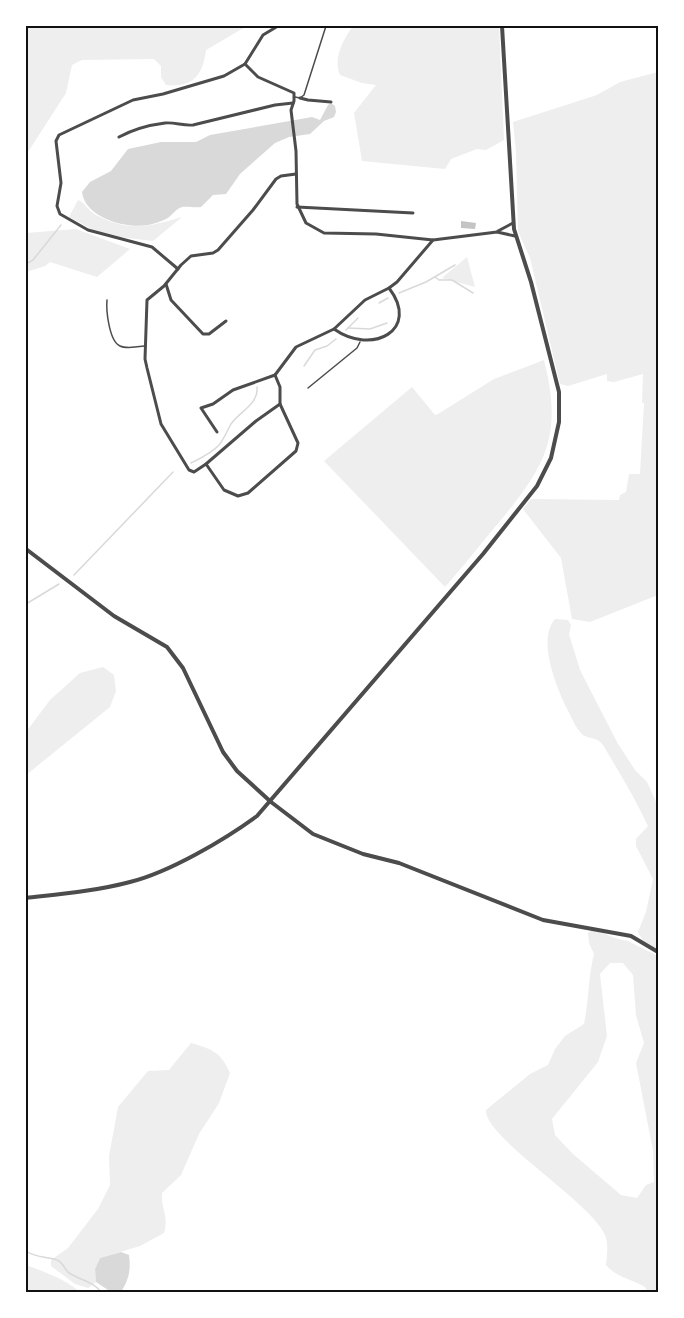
<svg xmlns="http://www.w3.org/2000/svg" width="684" height="1318" font-family="Montserrat,sans-serif">
<style>
.green{fill:#eee;fill-rule:evenodd}
.water{fill:#d9d9d9}
.lines{fill:none;stroke-linecap:round;stroke-linejoin:round}
.stream{stroke:#d9d9d9;stroke-width:1.5}
.building{fill:#c4c4c4}
.service{stroke:#4c4c4c;stroke-width:1.5}
.minor{stroke:#4c4c4c;stroke-width:3}
.tertiary{stroke:#4c4c4c;stroke-width:4}
.neatline{fill:none;stroke:#111;stroke-width:2}
</style>
<rect width="100%" height="100%" fill="#fff"/>
<g class="green">
<path d="M 26,26 L 247,26 L 206,50 C 203,75 193,88 166,85 L 161,77 L 161,66 L 154,59 L 82,60 L 72,65 L 66,93 L 26,155 Z"/>
<path d="M 353,26 L 499,26 L 504,140 L 486,150 L 477,149 L 451,159 L 445,169 L 362,161 L 354,113 L 376,85 L 362,83 L 340,75 C 333,58 343,40 353,26 Z"/>
<polygon points="658,72 658,595 590,622 572,619 561,558 523,509 531,499 619,500 620,495 626,492 629,474 640,474 644,403 642,403 643,374 614,382 607,381 607,374 568,386 560,384 530,258 518,231 516,152 513,122 597,95 620,82"/>
<path d="M 78,200 C 86,203 88,211 96,215 C 128,232 148,227 182,217 L 153,241 L 103,235 L 69,217 Z"/>
<polygon points="76,229 130,249 97,277 50,262 45,266 26,272 26,233"/>
<polygon points="467,257 475,287 442,278"/>
<path d="M 544,360 C 564,439 544,468 495,527 C 478,547 462,568 445,587 L 324,461 L 412,387 L 435,415 L 438,414 L 494,379 Z"/>
<path d="M 555,619 L 568,620 L 571,625 L 569,634 L 580,670 L 618,744 L 635,770 L 647,782 L 658,806 L 658,950 L 643,941 L 638,932 L 646,912 L 653,879 L 636,846 L 636,839 L 648,826 C 635,798 619,772 603,745 C 598,737 589,739 583,735 C 575,728 571,715 566,707 C 556,685 537,640 555,619 Z"/>
<polygon points="103,667 114,675 116,691 110,707 26,775 26,732 50,700 80,673"/>
<path d="M 592,930 C 602,932 620,941 628,941 L 658,956 L 658,1292 L 647,1292 L 645,1287 C 630,1278 617,1278 606,1265 C 607,1255 609,1242 604,1233 C 587,1199 484,1137 486,1110 L 530,1074 L 548,1065 L 555,1049 L 565,1036 L 584,1024 C 589,1001 588,977 594,954 L 589,943 L 588,933 ZM 610,963 L 623,963 L 633,975 L 636,1015 L 644,1043 L 636,1063 L 653,1151 L 654,1182 L 646,1185 L 637,1198 L 621,1195 L 573,1154 L 555,1135 L 552,1119 L 598,1062 L 607,1036 L 600,974 Z"/>
<path d="M 191,1043 C 212,1049 221,1052 230,1073 L 219,1103 L 199,1134 L 181,1175 L 162,1193 C 161,1211 169,1215 164,1233 L 140,1246 L 100,1258 L 95,1269 L 96,1282 L 88,1288 L 75,1284 L 51,1266 L 51,1260 L 68,1248 L 98,1209 L 110,1185 L 109,1156 L 118,1107 L 148,1071 L 169,1070 Z"/>
<path d="M 26,1265 C 45,1272 65,1279 80,1292 L 26,1292 Z"/>
</g>
<g class="water">
<path d="M 331,103 L 335,106 L 336,112 L 334,117 L 324,121 L 310,134 L 289,137 L 275,143 L 240,174 L 226,194 L 213,195 L 201,207 C 195,208 187,206 182,207 C 175,209 172,216 166,219 C 162,221 153,224 148,225 C 126,229 85,218 82,192 L 90,182 L 111,171 L 128,149 L 161,142 L 196,142 L 210,135 L 312,117 L 320,120 L 328,105 Z"/>
<path d="M 121,1252 L 129,1255 C 131,1270 129,1279 121,1292 L 111,1292 L 96,1282 L 95,1269 L 100,1258 Z"/>
</g>
<g class="lines">
<g class="stream">
<polyline points="26,264 33,260 61,225"/>
<polyline points="435,277 439,280 452,280 473,293"/>
<polyline points="399,293 426,282 455,265"/>
<polyline points="379,303 388,298"/>
<polyline points="348,328 370,329 387,323"/>
<polyline points="346,330 358,318"/>
<polyline points="304,366 315,350 327,346 336,339"/>
<path d="M 191,463 C 201,458 212,453 219,445 C 224,439 227,431 231,424 C 239,412 259,404 257,387"/>
<polyline points="74,575 173,472"/>
<polyline points="26,604 59,584"/>
<path d="M 26,1251 C 36,1258 46,1256 57,1260 C 63,1262 64,1269 69,1273 C 80,1280 94,1282 101,1292"/>
</g>
</g>
<polygon class="building" points="461,221 476,223 475,229 461,228"/>
<g class="lines">
<g class="service">
<polyline points="295,97 300,98 304,95 326,26"/>
<path d="M 107,300 C 106,310 109,341 120,346 C 126,349 137,347 144,346"/>
<polyline points="308,388 357,348 360,342"/>
</g>
<g class="minor">
<polyline points="278,26 263,35 245,64 258,77 294,93 294,101 291,110 296,151 297,204 306,223 324,233 376,234 433,240"/>
<polyline points="300,98 308,100 331,102"/>
<path d="M 119,137 C 132,130 149,125 165,123 C 175,122 183,126 193,125 L 275,105 L 293,103"/>
<polyline points="296,174 281,176 276,179 253,210 218,250 213,253 191,256 181,265 164,286 147,300 145,359 147,368 161,424 189,470 194,472 206,464 256,421 280,404 280,387 275,375 296,347 334,329 365,300 389,288 397,282 433,240 497,232 515,236"/>
<polyline points="297,207 413,213"/>
<polyline points="498,231 513,223"/>
<polyline points="178,269 152,247 88,230 60,214 57,206 61,183 56,141 59,135 133,100 163,94 224,76 245,64"/>
<polyline points="166,284 171,300 203,334 209,334 226,321"/>
<path d="M 334,329 C 372,356 421,330 389,288"/>
<polyline points="217,432 201,408 213,404 233,390 275,375"/>
<polyline points="206,464 224,490 238,496 248,493 296,451 298,443 280,404"/>
</g>
<g class="tertiary">
<polyline points="26,549 114,616 167,647 183,668 223,752 237,771 271,802 313,834 363,854 399,863 543,920 631,936 658,952"/>
<path d="M 26,898 C 61,894 96,891 130,882 C 170,872 224,840 257,816 L 483,554 L 537,486 L 551,458 L 559,422 L 559,392 L 531,282 L 514,229 L 502,26"/>
</g>
</g>
<rect width="684" height="1318" fill="none" stroke="#ffffff" stroke-width="54"/>
<rect x="27" y="27" width="630" height="1264" class="neatline"/>
</svg>
